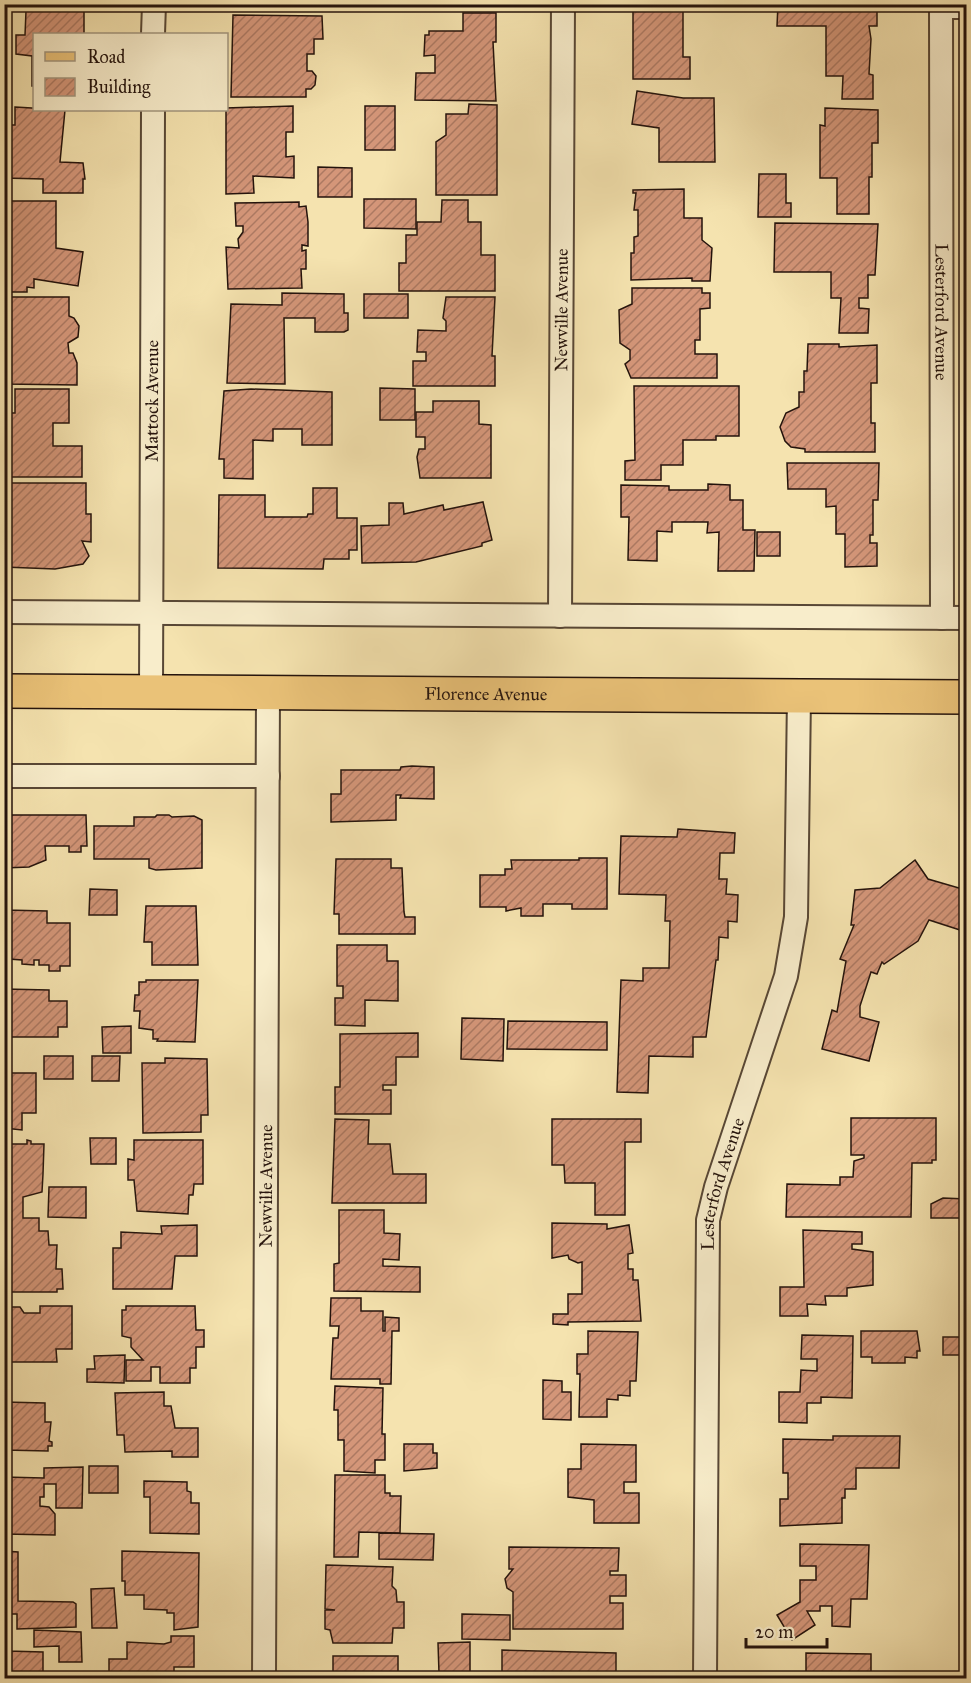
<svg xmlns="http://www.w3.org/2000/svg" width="971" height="1683" font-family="'IM FELL Great Primer',serif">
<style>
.building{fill:url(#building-hatch);stroke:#24130c;stroke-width:1.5}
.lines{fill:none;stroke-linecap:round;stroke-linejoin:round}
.street-casing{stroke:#584735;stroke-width:26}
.primary-casing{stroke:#24130c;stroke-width:36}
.street{stroke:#f8edcb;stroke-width:22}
.primary{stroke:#eac278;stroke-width:33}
.labels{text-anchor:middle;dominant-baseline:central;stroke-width:4.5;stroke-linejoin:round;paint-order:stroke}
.street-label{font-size:18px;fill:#24130c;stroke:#f8edcb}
</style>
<defs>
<pattern id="building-hatch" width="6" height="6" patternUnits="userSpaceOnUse" patternTransform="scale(1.5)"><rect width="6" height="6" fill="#d49679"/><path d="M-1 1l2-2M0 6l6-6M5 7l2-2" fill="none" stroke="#ac7962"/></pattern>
</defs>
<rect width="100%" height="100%" fill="#f5e3af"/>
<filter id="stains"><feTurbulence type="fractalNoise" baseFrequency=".00333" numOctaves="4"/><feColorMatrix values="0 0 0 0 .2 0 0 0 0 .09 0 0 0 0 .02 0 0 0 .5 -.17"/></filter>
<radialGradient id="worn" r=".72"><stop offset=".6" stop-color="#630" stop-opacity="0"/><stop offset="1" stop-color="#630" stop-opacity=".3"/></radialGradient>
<g class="building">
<polygon points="441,4 499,4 499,8 441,7"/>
<polygon points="633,4 683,4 683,57 690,57 690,79 633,79"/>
<polygon points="778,4 877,4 877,26 869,26 871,39 869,74 873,75 873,99 842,99 843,76 826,76 826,26 777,26"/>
<polygon points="26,11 84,11 84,34 34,34 34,86 32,86 32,56 16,54 16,35 25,35"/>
<polygon points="463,13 496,13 496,42 493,42 496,101 415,100 416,73 435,73 435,55 424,56 425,35 429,35 429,31 463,31"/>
<polygon points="233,15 322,16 323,39 314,39 314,54 307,54 307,71 312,71 316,76 315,85 311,89 306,89 306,97 231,97"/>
<polygon points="637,91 683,98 714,98 715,162 659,162 659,128 632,124"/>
<polygon points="469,104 497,105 497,195 436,195 436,142 446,135 446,114 468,114"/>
<polygon points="293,106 293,132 286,132 286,157 294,156 294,178 253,176 254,193 226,194 226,108"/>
<rect x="365" y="106" width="30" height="44"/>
<polygon points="15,107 65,110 60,162 83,163 85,179 83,179 83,193 43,193 43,179 4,178 4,155 10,155 10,125 15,125"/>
<polygon points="825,108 878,110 878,143 872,143 872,177 869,177 869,214 837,214 837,178 820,178 820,125 825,126"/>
<polygon points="318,167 352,168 352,197 318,197"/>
<polygon points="759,174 786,174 786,203 791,203 791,217 758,217"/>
<polygon points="684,189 684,218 702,218 702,240 712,248 710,281 692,281 692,278 631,280 631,253 634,253 634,237 638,236 638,210 634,210 636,193 633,193 633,190"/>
<polygon points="364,199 416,199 416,229 364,228"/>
<polygon points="442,200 468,200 468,222 481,222 481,255 495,255 495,291 399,291 399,263 406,263 406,235 417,235 417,222 441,222"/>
<polygon points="4,201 56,201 56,248 83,252 78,286 34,279 34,288 27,287 27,292 4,292"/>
<polygon points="299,202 299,207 306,206 308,222 308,246 302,245 302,251 306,250 306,269 301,269 302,288 228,289 226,247 239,248 238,239 243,232 243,226 236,226 235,203"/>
<polygon points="775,223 878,224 875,275 868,275 868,298 859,298 859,308 869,309 868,333 839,333 841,298 831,298 831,272 774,272"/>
<polygon points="632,288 702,288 702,293 710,293 710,308 700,309 700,340 695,340 695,354 717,354 717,378 631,378 625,364 630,360 630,350 620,343 619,310 632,304"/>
<polygon points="282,293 344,294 344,313 348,313 348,330 344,332 315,332 315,318 284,318 285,384 227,383 231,304 282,305"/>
<rect x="364" y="294" width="44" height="24"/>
<polygon points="4,297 69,297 69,316 74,318 79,326 78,337 68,343 69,353 73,353 77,363 77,385 4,384"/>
<polygon points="446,297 495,297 492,356 495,356 495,386 413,386 413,361 426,361 426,352 417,352 418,330 446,331 446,321 443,318"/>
<polygon points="808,344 839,344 839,347 877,345 877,383 871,383 871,423 875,423 875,452 805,452 805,449 791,447 785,441 780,427 786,413 799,407 799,392 804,392 804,371 807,371"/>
<polygon points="634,386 739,386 739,436 716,436 716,440 683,440 683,465 661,465 661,480 625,480 625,461 635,460"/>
<polygon points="380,388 415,389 415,420 380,420"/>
<polygon points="15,389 69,389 69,423 53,423 53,446 82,446 82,477 4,477 8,413 15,413"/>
<polygon points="251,389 332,392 332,445 302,445 302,429 273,429 273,441 253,440 253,479 224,478 224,459 219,459 224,391"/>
<polygon points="433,401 479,401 479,424 491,425 491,478 420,478 417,457 419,449 425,449 425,437 416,437 416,412 433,412"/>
<polygon points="787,463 879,463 878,500 873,500 873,535 870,535 870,543 877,543 877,566 845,567 845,534 836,534 836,506 826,507 826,489 788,489"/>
<polygon points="5,483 86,483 86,514 91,514 91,542 82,541 89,556 83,564 55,569 4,567"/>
<polygon points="708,484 730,485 730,500 743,500 743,530 755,530 754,571 718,571 719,532 707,533 708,522 672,522 672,532 657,531 657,561 628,560 629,517 621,517 621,485 669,486 669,490 708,490"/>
<polygon points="313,488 337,488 337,518 357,518 357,550 349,550 349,559 324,559 323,569 218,568 219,495 265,495 265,517 307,517 308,514 313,514"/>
<polygon points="483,502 492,540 482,543 482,546 416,562 362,563 361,526 389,525 389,503 403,503 404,514 443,505 444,510"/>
<rect x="757" y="532" width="23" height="24"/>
<polygon points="412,766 434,767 434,799 400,798 401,795 396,795 396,820 331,822 331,794 341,794 341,770 400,770 401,767"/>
<polygon points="4,815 86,815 87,846 81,846 81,852 69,852 69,846 45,846 46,860 29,867 4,868"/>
<polygon points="157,815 169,815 172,817 194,816 202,820 202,868 156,870 149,868 149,859 94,859 94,826 134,826 134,817 155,817"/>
<polygon points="678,829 735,833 734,853 720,853 719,879 727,879 726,894 738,895 737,922 728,921 728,938 719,937 718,960 716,960 706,1037 693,1037 693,1057 649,1056 648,1093 617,1092 621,980 643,981 643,968 669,968 670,921 665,921 666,895 619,894 621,836 677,837"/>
<polygon points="579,858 607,858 607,909 572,909 572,904 543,904 543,916 521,916 521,908 506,911 506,907 480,907 480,875 505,875 505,869 512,869 511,860 579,860"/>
<polygon points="336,859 391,859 391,868 402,868 404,912 405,917 415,917 415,934 339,934 339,914 334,914"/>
<polygon points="915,860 928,879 966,890 966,908 960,930 929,920 918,941 884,964 882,962 877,974 871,972 860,1006 860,1017 879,1022 869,1061 822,1049 832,1010 837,1012 846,961 840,959 854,925 851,925 855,890 880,888"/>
<polygon points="90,889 117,890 117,915 89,915"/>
<polygon points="4,902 5,910 47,911 47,923 70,923 70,966 60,966 60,971 49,971 49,965 39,965 39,960 34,960 34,965 22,964 22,960 9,959 10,949 4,949"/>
<polygon points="146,906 196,906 198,965 152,965 152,942 144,942"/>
<polygon points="337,945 387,945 387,961 398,961 398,1001 365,1000 365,1026 335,1025 335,998 343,998 343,986 337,986"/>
<polygon points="146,980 198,980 195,1042 157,1041 158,1039 153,1039 153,1030 139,1028 140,1011 134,1011 135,995 139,995 139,982 146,982"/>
<polygon points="4,989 49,990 49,1001 67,1001 67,1027 58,1027 58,1037 4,1037"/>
<polygon points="462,1018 504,1019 503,1061 461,1059"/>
<polygon points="508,1021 607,1022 607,1050 507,1049"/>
<polygon points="131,1026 131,1053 103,1053 102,1027"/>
<polygon points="418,1033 418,1057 396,1057 396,1085 383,1085 383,1090 391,1090 391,1114 335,1114 335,1087 340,1087 340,1034"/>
<rect x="44" y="1056" width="29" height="23"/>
<polygon points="92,1056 120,1056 119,1081 92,1081"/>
<polygon points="165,1058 207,1059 208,1115 201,1115 201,1132 143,1133 142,1063 165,1063"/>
<polygon points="4,1073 36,1073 36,1113 22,1113 22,1130 4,1128"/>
<polygon points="851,1118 936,1118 936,1160 932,1160 932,1163 912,1163 911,1217 786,1217 787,1184 840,1185 840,1177 853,1177 854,1161 864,1158 864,1155 851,1155"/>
<polygon points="335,1119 369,1120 368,1144 390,1144 393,1174 426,1174 426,1203 332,1203"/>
<polygon points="552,1119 641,1119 641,1142 625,1142 625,1215 595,1215 595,1183 565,1183 564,1165 552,1165"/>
<polygon points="90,1138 116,1138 116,1164 91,1164"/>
<polygon points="27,1140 31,1141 31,1144 44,1144 43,1174 42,1192 23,1197 23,1218 39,1218 39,1231 48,1231 49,1245 57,1245 56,1269 62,1269 63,1289 57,1289 57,1292 8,1292 8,1278 4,1278 4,1141 5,1144 27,1144"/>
<polygon points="134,1140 203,1140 203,1184 194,1184 193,1195 189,1195 188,1214 137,1211 134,1180 128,1180 128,1159 134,1160"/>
<polygon points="49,1187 86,1187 86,1218 48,1217"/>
<polygon points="943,1198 966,1199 966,1218 931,1218 931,1204"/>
<polygon points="339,1210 384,1210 384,1233 400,1234 399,1260 383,1259 383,1266 420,1267 420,1292 334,1291 334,1264 339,1263"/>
<polygon points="552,1223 607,1224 607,1229 629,1225 633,1253 628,1254 628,1269 633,1269 633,1280 638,1280 641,1321 568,1322 568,1325 553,1324 553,1314 568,1314 568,1294 582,1294 582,1262 578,1263 569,1259 568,1255 552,1258"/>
<polygon points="197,1225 197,1256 175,1256 172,1289 113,1289 113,1248 121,1248 121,1232 162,1234 161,1226"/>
<polygon points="803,1230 862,1232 862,1244 852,1244 852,1249 873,1252 873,1285 847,1288 847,1296 825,1296 826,1305 807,1304 808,1316 780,1316 780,1287 804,1287"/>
<polygon points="331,1298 361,1298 361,1311 383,1311 383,1331 385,1331 385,1317 399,1318 399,1331 392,1331 391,1384 380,1384 380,1379 331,1379 333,1338 338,1338 339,1326 330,1326"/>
<polygon points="40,1306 72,1306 72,1349 56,1349 57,1362 4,1362 4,1314 11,1307 20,1307 24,1313 40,1313"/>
<polygon points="126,1306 195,1306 196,1330 204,1330 204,1347 196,1347 196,1368 190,1368 190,1383 160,1383 160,1367 151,1367 151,1381 126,1381 126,1360 143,1360 131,1347 131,1338 122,1336 122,1310 126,1310"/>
<polygon points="588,1331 638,1332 636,1381 630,1381 630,1396 618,1395 618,1400 607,1399 607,1417 579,1417 580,1374 577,1374 577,1354 588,1354"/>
<polygon points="861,1331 917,1331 920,1351 917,1351 917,1358 905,1357 905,1363 872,1363 872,1357 861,1357"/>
<polygon points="802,1335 853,1336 852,1398 821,1397 821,1403 807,1403 807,1423 779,1422 779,1392 800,1392 801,1370 817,1371 817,1359 801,1359"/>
<rect x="943" y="1337" width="23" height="18"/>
<polygon points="125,1355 124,1383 87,1382 87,1369 95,1369 94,1356"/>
<polygon points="543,1380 562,1381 562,1392 571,1392 571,1420 543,1419"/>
<polygon points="335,1386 383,1388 382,1434 385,1434 385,1460 375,1460 375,1473 344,1471 344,1440 338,1440 338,1410 334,1410"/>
<polygon points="164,1392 164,1406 171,1406 175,1428 198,1428 198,1457 172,1457 172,1451 125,1452 124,1435 117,1435 115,1393"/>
<polygon points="4,1402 45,1403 45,1422 51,1422 49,1441 52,1442 52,1446 48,1446 48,1451 4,1450"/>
<polygon points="833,1436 900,1436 899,1468 856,1468 856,1489 845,1489 845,1498 842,1498 842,1523 780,1526 780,1499 788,1499 788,1473 783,1473 783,1439 833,1440"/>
<polygon points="404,1444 433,1444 433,1453 437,1453 437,1468 404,1471"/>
<polygon points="581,1444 636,1445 636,1482 624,1482 624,1493 639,1493 639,1523 594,1523 594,1500 568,1497 568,1469 581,1469"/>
<rect x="89" y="1466" width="29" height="27"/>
<polygon points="83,1467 82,1508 56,1508 56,1484 44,1484 44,1497 40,1497 40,1506 49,1507 55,1514 55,1535 4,1534 4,1477 44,1478 44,1468"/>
<polygon points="335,1475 385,1475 385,1493 390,1493 390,1496 401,1496 400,1533 359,1532 358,1557 334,1557"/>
<polygon points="144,1481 187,1482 187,1491 191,1492 191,1503 199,1503 199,1534 150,1533 150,1497 144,1497"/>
<polygon points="379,1533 434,1534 433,1560 379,1559"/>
<polygon points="800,1544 869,1545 867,1599 851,1599 850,1627 832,1626 832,1606 820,1606 820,1611 807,1611 815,1625 792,1640 777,1615 800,1602 800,1580 816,1580 816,1566 800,1566"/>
<polygon points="509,1547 619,1548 618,1571 610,1571 610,1575 626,1575 626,1596 610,1596 610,1603 623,1603 623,1629 513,1629 513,1592 507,1588 505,1579 513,1569 509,1569"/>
<polygon points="4,1551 18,1552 18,1601 73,1602 76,1604 76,1627 17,1629 17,1614 4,1614"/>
<polygon points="122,1551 199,1553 198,1627 174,1630 174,1613 167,1613 167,1610 144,1609 144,1595 125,1595 125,1581 122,1581"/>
<polygon points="326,1565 393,1567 392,1586 396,1590 397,1602 404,1602 404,1628 393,1628 392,1643 333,1643 330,1630 325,1629 325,1610 335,1610 325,1609"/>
<polygon points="114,1588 117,1628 92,1628 91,1589"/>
<polygon points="462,1614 510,1615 510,1640 462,1639"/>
<polygon points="34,1630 81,1632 82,1662 59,1662 59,1646 34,1647"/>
<polygon points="171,1636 194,1636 194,1667 174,1667 174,1678 109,1678 109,1659 127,1659 127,1642 164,1644 171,1642"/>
<polygon points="470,1642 470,1673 439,1673 438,1643"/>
<polygon points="4,1647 7,1651 43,1652 43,1678 4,1678"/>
<polygon points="502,1650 616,1653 616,1673 608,1673 608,1678 502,1678"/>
<polygon points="806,1653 871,1654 871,1678 806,1678"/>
<rect x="333" y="1656" width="65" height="22"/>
</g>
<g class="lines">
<g class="street-casing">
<g id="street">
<path id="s1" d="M 941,4 L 942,618"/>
<polyline points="941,7 966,7"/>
<polyline points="153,34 154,4"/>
<polyline points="4,612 966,618"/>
<path id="s2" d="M 560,616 L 563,4"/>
<path id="s3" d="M 151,692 L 153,110"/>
<polyline points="4,776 268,776"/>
<path id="s4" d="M 264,1678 L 268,693"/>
<path id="s5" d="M 705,1678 L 708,1220 L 716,1187 L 786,976 L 796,917 L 799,696"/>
</g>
</g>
<g class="primary-casing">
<g id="primary">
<path id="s6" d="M 4,691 L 966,697"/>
</g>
</g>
<use href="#street" class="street"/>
<use href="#primary" class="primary"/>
</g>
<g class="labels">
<g class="street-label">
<text stroke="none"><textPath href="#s2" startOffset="306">Newville Avenue</textPath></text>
<text stroke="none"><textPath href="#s1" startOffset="308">Lesterford Avenue</textPath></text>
<text stroke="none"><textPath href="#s3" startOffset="291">Mattock Avenue</textPath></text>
<text stroke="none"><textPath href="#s6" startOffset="482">Florence Avenue</textPath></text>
<text stroke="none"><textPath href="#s5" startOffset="496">Lesterford Avenue</textPath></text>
<text stroke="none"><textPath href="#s4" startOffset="492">Newville Avenue</textPath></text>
</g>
</g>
<rect width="971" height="1683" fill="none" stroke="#f5e3af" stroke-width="24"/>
<rect x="6" y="6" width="959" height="1671" fill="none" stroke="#24130c" stroke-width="3"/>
<rect x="12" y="12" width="947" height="1659" fill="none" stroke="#24130c" stroke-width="1.5"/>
<rect x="33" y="33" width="195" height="78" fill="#f8edcb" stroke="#a3967f" stroke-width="1.5"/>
<rect x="45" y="52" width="30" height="9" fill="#eac278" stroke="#a3967f" stroke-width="1.5"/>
<text x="87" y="63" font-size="18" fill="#24130c">Road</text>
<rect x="45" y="78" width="30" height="18" fill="url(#building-hatch)" stroke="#a3967f" stroke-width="1.5"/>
<text x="87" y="93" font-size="18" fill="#24130c">Building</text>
<path d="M746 1638v9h81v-9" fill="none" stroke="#24130c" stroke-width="3"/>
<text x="755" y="1638" font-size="18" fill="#24130c" stroke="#f8edcb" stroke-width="4.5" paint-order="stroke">20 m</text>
<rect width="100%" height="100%" filter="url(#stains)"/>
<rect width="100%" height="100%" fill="url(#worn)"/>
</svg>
